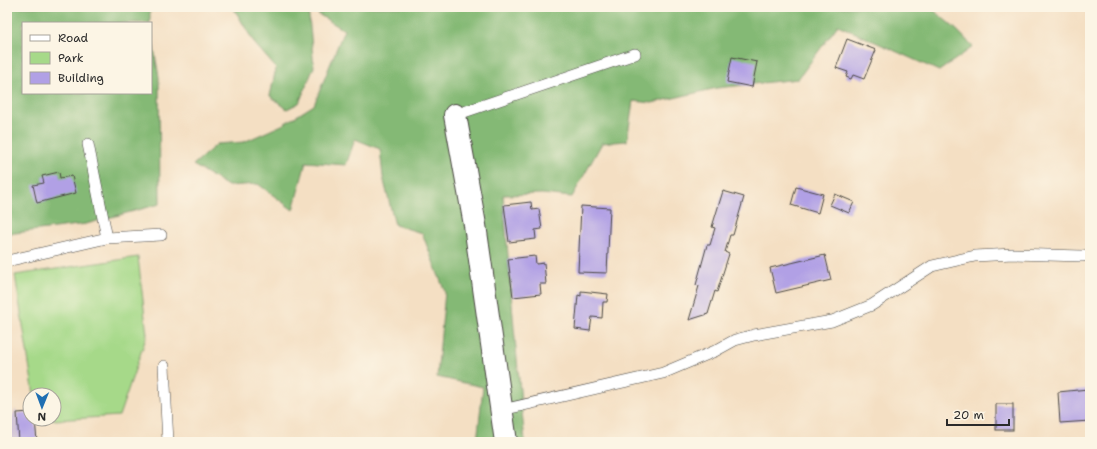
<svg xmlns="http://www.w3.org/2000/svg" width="1097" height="449" font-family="'Shantell Sans',sans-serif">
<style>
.industrial{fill:#ccbed4}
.green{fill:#a6d989;stroke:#68825a}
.forest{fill:#84b975;stroke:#587250}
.building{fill:#b1a0e5}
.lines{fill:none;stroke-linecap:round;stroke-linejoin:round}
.lane-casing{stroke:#494642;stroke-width:12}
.street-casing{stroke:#494642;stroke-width:24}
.lane{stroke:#fff;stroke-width:11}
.street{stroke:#fff;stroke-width:22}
</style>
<rect width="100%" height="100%" fill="#fcf5e5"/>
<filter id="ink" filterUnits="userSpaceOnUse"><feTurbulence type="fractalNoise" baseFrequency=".025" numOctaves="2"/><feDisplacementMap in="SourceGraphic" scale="8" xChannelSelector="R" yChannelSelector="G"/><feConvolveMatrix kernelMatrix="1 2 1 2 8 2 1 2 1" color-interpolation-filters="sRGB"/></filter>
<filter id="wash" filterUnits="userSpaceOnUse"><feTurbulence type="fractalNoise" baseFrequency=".012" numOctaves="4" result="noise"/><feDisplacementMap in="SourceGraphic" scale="16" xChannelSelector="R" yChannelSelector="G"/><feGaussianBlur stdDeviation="0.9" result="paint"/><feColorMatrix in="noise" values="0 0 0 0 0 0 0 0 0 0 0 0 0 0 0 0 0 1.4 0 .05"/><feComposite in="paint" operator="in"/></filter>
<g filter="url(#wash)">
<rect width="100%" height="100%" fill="#f4dfc3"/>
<polygon class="industrial" points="16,409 19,442 7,442 7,424"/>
<polygon class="green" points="138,257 147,335 119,416 38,421 38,419 54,419 54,395 34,395 15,275"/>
<g class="forest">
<polygon points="7,7 150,7 150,23 23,23 23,93 151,93 151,31 159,77 160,204 86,224 7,234"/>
<polygon points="233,7 308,7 314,67 299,103 287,109 270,96 276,68 255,44"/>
<polygon points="330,7 930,7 958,31 973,47 939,71 838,25 798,79 717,88 652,103 633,101 627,141 602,143 572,197 542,194 503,195 514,328 525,442 477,442 483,387 437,377 445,292 422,233 395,225 383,177 380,149 355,139 346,165 306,162 293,210 258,184 228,186 193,165 217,144 244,142 282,125 314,105 344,30 318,14"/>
</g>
<g id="blocks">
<g class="building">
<polygon points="847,39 876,50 864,79 853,75 851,79 846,77 848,72 836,68"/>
<polygon points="732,57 757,62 752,87 727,82"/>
<polygon points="59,172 60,178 72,176 76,193 37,203 33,185 44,183 42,176"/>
<polygon points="796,187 823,194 818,213 791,205"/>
<polygon points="723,191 744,197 733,235 730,235 725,252 729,254 717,292 715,291 708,314 689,320 699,286 696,285 707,245 710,245 715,228 712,227"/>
<polygon points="835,194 854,202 849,213 830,205"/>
<polygon points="531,202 532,210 539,209 542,229 535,230 536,239 509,242 504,205"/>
<polygon points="581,206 610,208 607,273 578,272"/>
<polygon points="825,255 831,280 776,293 770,268"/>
<polygon points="535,256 536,264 544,263 546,284 540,284 541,294 513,297 508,259"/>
<polygon points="581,291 608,294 607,302 603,302 602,318 592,317 590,331 575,329 578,295 581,296"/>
<polygon points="1088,385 1090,385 1090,421 1060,423 1058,392 1088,389"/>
<rect x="996" y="404" width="17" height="26"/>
<polygon points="30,412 30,419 35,419 37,442 19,442 17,413"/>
</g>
</g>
</g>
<g filter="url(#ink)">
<use href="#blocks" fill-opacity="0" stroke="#494642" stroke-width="1"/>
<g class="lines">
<g class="lane-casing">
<g id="lane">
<polyline points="455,115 635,54"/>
<polyline points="88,144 107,238"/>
<polyline points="7,261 107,238 161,235"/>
<polyline points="164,366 168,442"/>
<polyline points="502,410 663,373 715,351 735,340 754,335 832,321 872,305 932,266 975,256 1013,254 1082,256 1090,255"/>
</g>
</g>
<g class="street-casing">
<polyline id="street" points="455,115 475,225 506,442"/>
</g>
<use href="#lane" class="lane"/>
<use href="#street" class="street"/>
</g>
</g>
<rect width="1097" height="449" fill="none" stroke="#fcf5e5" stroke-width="24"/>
<rect x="22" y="22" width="130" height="72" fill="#fcf5e5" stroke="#a8a49b"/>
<rect x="30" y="35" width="20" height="6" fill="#ffffff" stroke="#a8a49b"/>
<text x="58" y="42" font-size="12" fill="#2b2b2b">Road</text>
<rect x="30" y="52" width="20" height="12" fill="#a6d989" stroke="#a8a49b"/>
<text x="58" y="62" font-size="12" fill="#2b2b2b">Park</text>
<rect x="30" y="72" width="20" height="12" fill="#b1a0e5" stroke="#a8a49b"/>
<text x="58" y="82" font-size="12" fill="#2b2b2b">Building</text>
<g transform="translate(42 407) rotate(181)"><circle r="19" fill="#fcf5e5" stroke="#a8a49b"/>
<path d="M0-3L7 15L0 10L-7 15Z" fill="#1f6fb2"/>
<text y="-6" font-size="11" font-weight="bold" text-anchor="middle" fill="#2b2b2b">N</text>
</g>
<path d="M947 419v6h62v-6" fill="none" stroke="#2b2b2b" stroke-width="2"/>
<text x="953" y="419" font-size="12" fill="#2b2b2b" stroke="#fcf5e5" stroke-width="3" paint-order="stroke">20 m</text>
</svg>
